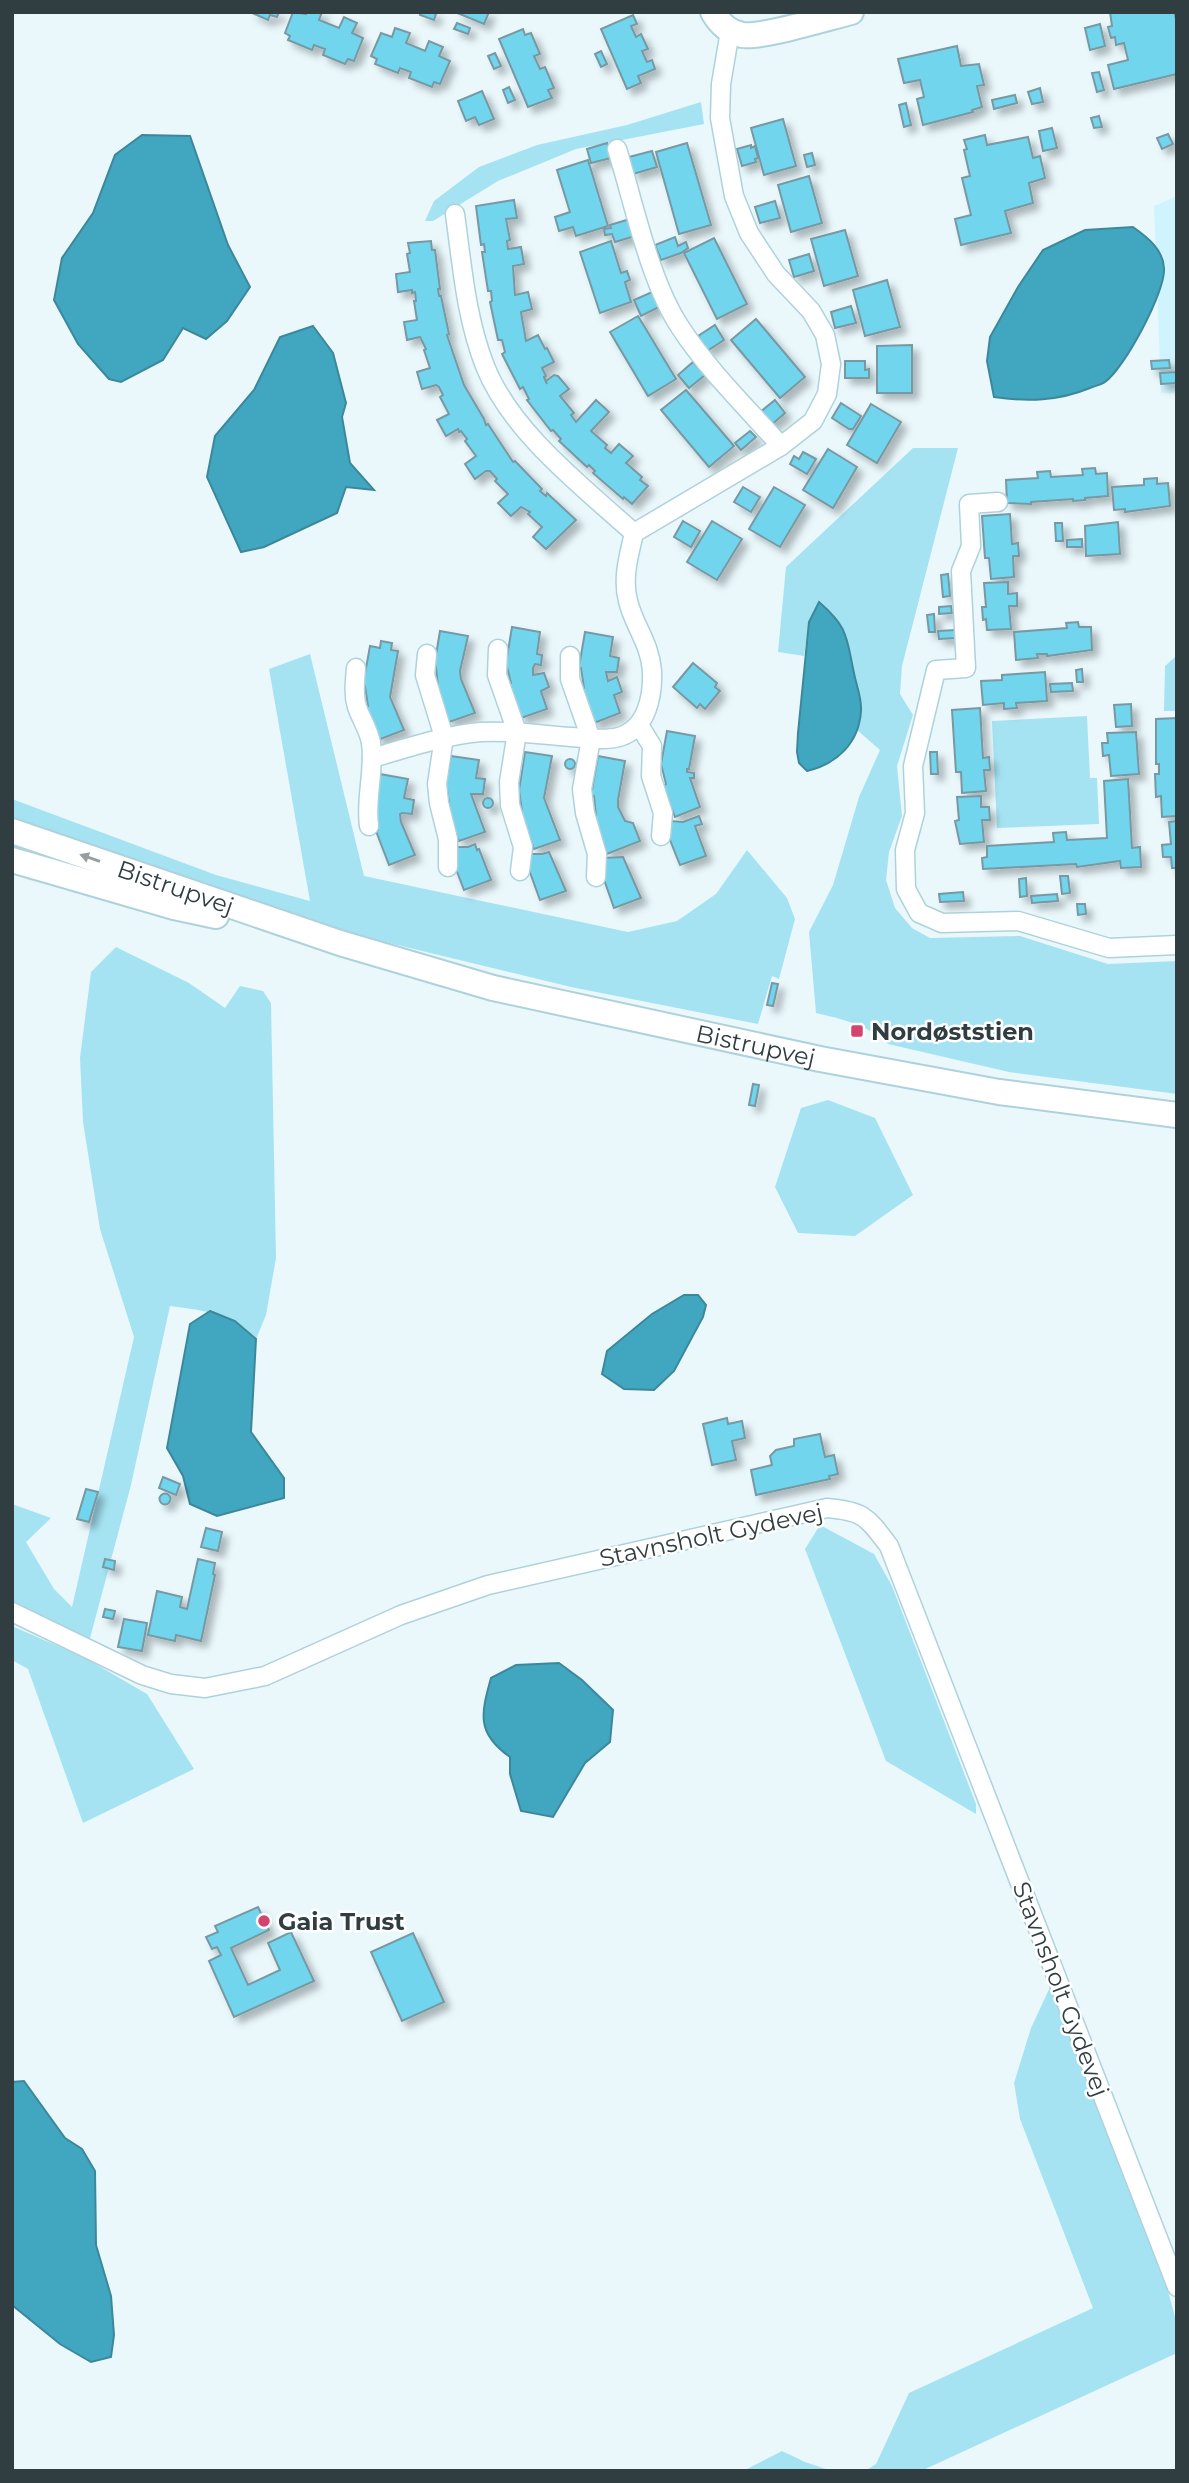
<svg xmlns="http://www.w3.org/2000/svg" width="1189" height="2483" font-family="Montserrat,sans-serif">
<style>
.built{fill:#cff4fe}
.green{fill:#a5e3f3}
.water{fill:#41a7c0;stroke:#3c889a;stroke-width:2}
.building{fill:#72d5ee;stroke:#7799a3;stroke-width:2;filter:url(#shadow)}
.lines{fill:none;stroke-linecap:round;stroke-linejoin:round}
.street-casing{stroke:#aed2dc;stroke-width:21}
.secondary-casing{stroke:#aed2dc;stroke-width:28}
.street{stroke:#fff;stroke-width:18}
.secondary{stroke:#fff;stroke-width:24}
.oneway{fill:#989ea0}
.poi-dot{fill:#d3446e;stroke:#fff;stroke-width:2.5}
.labels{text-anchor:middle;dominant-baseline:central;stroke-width:5;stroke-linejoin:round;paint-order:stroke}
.street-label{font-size:24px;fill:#303e42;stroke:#fff}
.poi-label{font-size:24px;font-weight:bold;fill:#303e42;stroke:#fff;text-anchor:start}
</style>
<defs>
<filter id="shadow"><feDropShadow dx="6" dy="6" stdDeviation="3.5" flood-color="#0004"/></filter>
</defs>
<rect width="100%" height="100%" fill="#eaf8fc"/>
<polygon class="built" points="1177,196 1177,393 1161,393 1154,206"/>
<g class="green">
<polygon points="701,102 704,124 576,149 498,181 433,221 425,221 434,201 479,167 537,145 627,125"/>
<path d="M 913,448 L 958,448 L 902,666 L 900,694 L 913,715 L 897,766 L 902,816 L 889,852 L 886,880 L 895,908 L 912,928 L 930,938 L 1020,936 L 1108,964 L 1177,961 L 1177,1094 L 1009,1072 L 888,1044 C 867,1025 843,1019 816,1013 L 809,932 L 833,885 L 859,797 L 880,750 L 857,730 L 861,710 L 845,631 L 809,622 L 804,656 L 778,652 L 786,567 Z"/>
<polygon points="310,654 364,876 628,932 677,921 716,894 747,850 787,898 795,919 779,979 772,976 758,1024 571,987 389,943 329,926 12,817 12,799 216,875 310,901 269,669"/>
<polygon points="1175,657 1177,659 1177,711 1164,711 1165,666"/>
<polygon points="1087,716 1090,778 1097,778 1099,824 997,828 992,721"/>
<path d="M 116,947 L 189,983 L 225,1008 L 240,986 L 263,991 L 271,1003 L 276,1258 L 266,1315 L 256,1339 C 225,1313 209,1311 170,1306 L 131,1485 L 89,1642 L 12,1605 L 12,1504 L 51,1518 L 26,1542 L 54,1589 L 72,1607 L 134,1337 L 100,1229 L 83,1122 L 80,1058 L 91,972 Z"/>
<polygon points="828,1100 875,1118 913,1195 855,1236 798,1233 775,1187 801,1108"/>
<polygon points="820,1525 874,1554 892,1586 976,1804 976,1814 886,1761 805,1549"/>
<polygon points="12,1626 85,1658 147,1694 194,1769 83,1823 28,1669 12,1660"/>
<polygon points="1051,1985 1161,2266 1177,2324 1177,2353 921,2471 865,2471 876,2464 909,2393 1093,2308 1020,2119 1014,2083 1031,2028"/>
<polygon points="782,2451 805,2462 832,2471 743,2471"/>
</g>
<g class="water">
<polygon points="142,135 190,136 228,245 250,287 227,321 206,339 183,328 163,360 121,382 109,379 78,344 54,300 62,258 93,213 115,155"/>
<path d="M 1133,227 C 1147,237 1163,249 1164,268 C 1166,291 1124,369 1105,382 C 1101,385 1094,386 1090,388 C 1058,401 1028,402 994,397 L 987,361 L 990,337 L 1018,287 L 1043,250 L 1085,230 Z"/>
<polygon points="313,326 333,353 346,403 342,417 350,463 374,490 346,487 337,513 264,547 241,552 207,477 215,436 254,390 280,337"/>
<path d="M 819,602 C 849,628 846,637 854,673 C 856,685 862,698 861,711 C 859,743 837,764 807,771 L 799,763 L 797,752 L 798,733 L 809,622 Z"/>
<polygon points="684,1295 698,1295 706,1305 703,1317 674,1371 654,1390 624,1389 602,1374 607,1351 652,1314"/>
<polygon points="210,1311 235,1321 256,1339 251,1432 284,1478 284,1498 217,1516 190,1504 183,1476 167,1448 190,1324"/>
<path d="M 559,1663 L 582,1680 L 613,1710 L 610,1742 L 585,1763 L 553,1817 L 521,1811 L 510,1774 L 510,1757 C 476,1733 481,1714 491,1678 L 516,1665 Z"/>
<polygon points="24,2081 65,2138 82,2149 95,2171 96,2245 111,2296 114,2335 111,2357 91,2362 60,2344 12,2305 12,2082"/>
</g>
<g class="building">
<polygon points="250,12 279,12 277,17 270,15 268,20"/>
<polygon points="293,12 306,14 306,12 322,12 319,20 339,28 344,17 357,23 352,33 363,38 354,61 348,59 345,64 323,55 325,49 314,45 312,50 288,40 290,36 285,33"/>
<polygon points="421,12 432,12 436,14 434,20 420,15"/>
<polygon points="455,12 489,12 484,24"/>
<polygon points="1110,12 1174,12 1177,22 1177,74 1114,89 1108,65 1128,60 1124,43 1116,45 1115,37 1111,38 1108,27 1112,26"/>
<polygon points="633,15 637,24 631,26 636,37 641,34 648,49 642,51 647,62 652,60 655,69 638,76 641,83 627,89 601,29"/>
<polygon points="457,23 470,28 468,34 454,29"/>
<polygon points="1100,24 1105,46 1090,50 1085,28"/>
<polygon points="395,28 410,33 406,43 425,51 429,41 443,47 439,56 450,61 440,84 434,82 432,87 409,78 411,72 400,68 398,73 375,64 377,59 371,56 381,33 392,37"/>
<polygon points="523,29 525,35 531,33 540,54 534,56 540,69 545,67 554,88 548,90 552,98 528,107 499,39"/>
<polygon points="957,46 961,66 979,64 984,85 977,86 982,107 972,110 973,112 923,125 917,99 924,97 920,80 904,83 898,59"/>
<polygon points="601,51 607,64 601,67 595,54"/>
<polygon points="495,53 501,66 494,69 488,56"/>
<polygon points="1099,72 1104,90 1097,92 1092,73"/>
<polygon points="509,87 515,100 508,103 503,90"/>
<polygon points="1040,88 1043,102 1032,104 1028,92"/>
<polygon points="482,91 494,119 479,125 475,117 466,121 458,101"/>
<polygon points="1015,95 1017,103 994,109 992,100"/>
<polygon points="906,103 911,125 904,127 899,105"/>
<polygon points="1099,116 1102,127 1094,128 1091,118"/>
<polygon points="783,119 796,166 764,175 751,128"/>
<polygon points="1052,128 1057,148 1043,151 1039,131"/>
<polygon points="1168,134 1173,144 1162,149 1157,138"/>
<polygon points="985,135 987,145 1028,137 1033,158 1040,156 1045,178 1029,183 1033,203 1005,211 1011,233 961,245 955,219 971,215 962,178 970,176 964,150 967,149 964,140"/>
<polygon points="607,143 611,158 591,163 587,149"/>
<polygon points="687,143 711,225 679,234 656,152"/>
<polygon points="751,145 751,148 755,146 758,158 755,159 756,162 742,166 737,149"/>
<polygon points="652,151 657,167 633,174 629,157"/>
<polygon points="812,153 815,165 807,167 804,155"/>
<polygon points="588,160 608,226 576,236 573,227 559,231 555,217 570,212 557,170"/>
<polygon points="809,176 822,223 791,232 778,185"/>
<polygon points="514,200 517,218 506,219 510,240 507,241 508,249 521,247 524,264 513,266 515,295 528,292 532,309 521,312 526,341 538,335 545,349 547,348 554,362 542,368 546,376 544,377 547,384 546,381 554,375 558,376 569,389 560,396 574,413 571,415 576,422 596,400 609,412 591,431 607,445 605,448 611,453 619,444 633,456 626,463 642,477 640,480 648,486 632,504 624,497 623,499 593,473 595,471 589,465 587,467 559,441 561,439 553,430 551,431 527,400 529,399 523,387 520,389 502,354 505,352 502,340 498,340 490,302 492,301 491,291 488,291 482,252 485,252 484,244 481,245 476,206"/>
<polygon points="775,201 780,218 760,223 755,207"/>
<polygon points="630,219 635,236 615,242 612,234 605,235 604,229 611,228 610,225"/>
<polygon points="845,230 858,276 824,286 811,239"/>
<polygon points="675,237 678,246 686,242 688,248 681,253 661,260 655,245"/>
<polygon points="714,238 747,304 717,319 684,253"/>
<polygon points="431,241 432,250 435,250 440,289 438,289 439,296 441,296 449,334 447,335 464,385 484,419 486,425 488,424 513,462 515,461 542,489 540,491 546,496 547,493 576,520 546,549 533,537 542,527 528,514 530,512 521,507 511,516 498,503 508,494 495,481 497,479 490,471 486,471 475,479 465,464 476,456 465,441 467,439 461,431 459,432 458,429 446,436 437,420 449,414 440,397 443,395 439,387 436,385 422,389 417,372 430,368 424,350 426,349 420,337 407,340 404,322 417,320 414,301 416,301 415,292 412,293 412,290 398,292 396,274 410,272 407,254 410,253 408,243"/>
<polygon points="611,241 621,273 627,271 630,280 625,282 631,302 600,313 580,252"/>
<polygon points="809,254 814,271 794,277 789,260"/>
<polygon points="887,280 900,327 865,336 853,290"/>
<polygon points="652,292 659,307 641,316 634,300"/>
<polygon points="851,306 856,323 835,328 831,312"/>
<polygon points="638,316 676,379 648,396 610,332"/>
<polygon points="756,319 805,377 780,398 731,340"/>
<polygon points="715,325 724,340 707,351 698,336"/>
<polygon points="912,345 912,393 877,393 877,346"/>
<polygon points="1169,360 1170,368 1152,369 1151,361"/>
<polygon points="845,361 865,361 865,370 869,369 869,378 845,378"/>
<polygon points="693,362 705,375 689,388 678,375"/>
<polygon points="1177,372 1177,383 1161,384 1160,373"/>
<polygon points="686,390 734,446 709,467 661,410"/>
<polygon points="775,400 785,413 770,426 759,413"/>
<polygon points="841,403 861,416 853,429 849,429 832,418"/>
<polygon points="871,404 901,422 877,463 847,445"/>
<polygon points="750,431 756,437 741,450 735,443"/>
<polygon points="828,449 857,467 833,508 803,490"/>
<polygon points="803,452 816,459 807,474 790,464 794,456 799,459"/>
<polygon points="1095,468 1096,474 1107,473 1108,496 1085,498 1085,500 1073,501 1073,499 1031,502 1031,504 1007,503 1006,480 1038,478 1037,472 1050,471 1051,477 1083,475 1082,469"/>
<polygon points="1157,478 1157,484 1168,483 1170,506 1125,512 1125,509 1114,510 1112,487 1144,485 1144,479"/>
<polygon points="743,487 760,497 751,512 734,502"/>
<polygon points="774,487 805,505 780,547 749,529"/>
<polygon points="1010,514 1012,544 1018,543 1019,556 1013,556 1014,577 991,579 989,558 985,558 982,516"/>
<polygon points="683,521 700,531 691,547 674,537"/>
<polygon points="712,521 742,539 717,580 687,562"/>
<polygon points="1118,522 1120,554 1086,556 1085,526"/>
<polygon points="1055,523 1062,523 1063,541 1056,541"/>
<polygon points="1082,539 1082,547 1067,547 1067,540"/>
<polygon points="948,574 950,596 943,597 941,575"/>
<polygon points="1008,582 1008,594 1017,593 1017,606 1009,606 1011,629 987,630 986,619 983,620 982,607 986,607 984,583"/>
<polygon points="951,606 952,613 939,614 939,607"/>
<polygon points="934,614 935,632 929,632 927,615"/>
<polygon points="1078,622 1079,627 1091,627 1092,650 1047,656 1047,654 1037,654 1038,658 1016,660 1014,632 1067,628 1066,623"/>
<polygon points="512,627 540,632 537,654 542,655 541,665 535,664 533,668 533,675 544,673 549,687 541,691 547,709 521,718 508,685 511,683 506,663"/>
<polygon points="956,630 956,638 939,639 938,631"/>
<polygon points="440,631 468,636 460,671 461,679 475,713 449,722 436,689 438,687 436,667 434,667"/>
<polygon points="585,632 613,637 610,656 619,658 617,672 606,672 608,681 617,677 622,692 614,695 620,713 594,723 581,689 584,688 581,668 579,667"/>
<polygon points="381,641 392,643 391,650 398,651 390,697 404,730 378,740 365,707 368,706 365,686 363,685 370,646 380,648"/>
<polygon points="693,663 717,683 715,687 720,691 705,709 700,704 697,708 673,687"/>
<polygon points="1082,669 1083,682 1077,682 1076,670"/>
<polygon points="1045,672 1047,701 1016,703 1017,708 1004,709 1004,703 983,705 981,681 1002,680 1002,675"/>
<polygon points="1072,683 1073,691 1051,692 1050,684"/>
<polygon points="1131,704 1132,726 1116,727 1114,705"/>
<polygon points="980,708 983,758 989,757 990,770 984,770 986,791 962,793 961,772 956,772 952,710"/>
<polygon points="1177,718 1177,816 1162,817 1161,796 1156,797 1155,774 1159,774 1159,764 1156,764 1156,719"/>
<polygon points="667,731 695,736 689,769 687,769 687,772 694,773 694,778 690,778 700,807 675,817 663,786 666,784 661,764"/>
<polygon points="1136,732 1139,774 1111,776 1109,755 1103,756 1102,743 1108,743 1107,733"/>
<polygon points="525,752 552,756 544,798 560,840 534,849 520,812 522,811 519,790"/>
<polygon points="930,752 937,752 938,774 931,774"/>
<polygon points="451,756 479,760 476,778 485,779 483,794 471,794 485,832 459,841 447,810 450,810 447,789 445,789"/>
<polygon points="598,756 625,761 618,800 618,807 625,821 633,823 640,841 607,854 594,817 596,816 594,796 591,795"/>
<circle cx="570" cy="764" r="5"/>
<polygon points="380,774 408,779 404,798 414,800 412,814 402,813 400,814 401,822 415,855 389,865 376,831 378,830 374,809"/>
<polygon points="1128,779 1132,848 1140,847 1141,867 1121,868 1120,861 1077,867 1076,864 983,869 982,858 987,857 987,846 1054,842 1053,833 1066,832 1067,840 1107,838 1104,781"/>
<polygon points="981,796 981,807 989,807 990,820 982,820 984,842 960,844 955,821 959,820 957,797"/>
<circle cx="488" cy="803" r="5"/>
<polygon points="699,816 702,824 695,826 706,856 680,865 668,835 670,834 670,821 683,822"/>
<polygon points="1177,821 1177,868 1172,868 1171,857 1163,857 1162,845 1171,844 1169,822"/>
<polygon points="475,844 477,850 479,849 491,880 464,890 452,859 454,847 468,847"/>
<polygon points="549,852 566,891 540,900 528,867 529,854 542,854"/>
<polygon points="623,857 641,898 614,908 601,871 602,858"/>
<polygon points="1060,876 1068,876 1070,893 1062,894"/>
<polygon points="1026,878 1027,896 1020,897 1019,879"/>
<polygon points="963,892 964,901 940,902 939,894"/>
<polygon points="1057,894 1058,901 1032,903 1031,896"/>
<polygon points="1077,904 1085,904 1086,914 1078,915"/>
<polygon points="772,983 778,984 773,1006 767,1005"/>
<polygon points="753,1084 759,1085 755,1106 749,1105"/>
<polygon points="727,1418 728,1424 742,1421 745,1438 732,1441 736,1460 712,1465 703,1424"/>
<polygon points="820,1434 825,1457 834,1455 838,1474 829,1476 830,1479 756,1495 751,1470 772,1465 770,1456 776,1450 794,1446 794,1439"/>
<polygon points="163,1477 180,1484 176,1495 159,1488"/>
<polygon points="86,1489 98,1492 89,1522 77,1519"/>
<circle cx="165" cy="1499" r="5.5"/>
<polygon points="206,1528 222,1532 218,1551 201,1547"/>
<polygon points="105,1559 115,1561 114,1570 103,1567"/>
<polygon points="198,1559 215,1563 213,1574 215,1575 201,1641 176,1635 175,1641 148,1635 157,1591 182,1597 180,1607 187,1609"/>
<polygon points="105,1609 115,1611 113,1619 103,1617"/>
<polygon points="124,1619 147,1623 142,1651 118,1647"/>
<polygon points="258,1907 269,1930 231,1948 248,1985 280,1970 268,1943 291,1932 314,1981 234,2017 209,1961 221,1955 217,1947 212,1949 206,1937 218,1932 215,1926"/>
<polygon points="413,1933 444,2002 402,2021 371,1952"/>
</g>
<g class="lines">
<g class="street-casing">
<g id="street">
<path d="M 617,149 C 634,203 649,280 680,327 C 708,370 747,408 781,446"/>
<path d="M 455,214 C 462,265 466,318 485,366 C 511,432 583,487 634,533"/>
<polyline points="998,502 969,504 971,546 961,571 966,668 936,670 913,766 915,813 905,850 906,889 919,913 942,923 1018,921 1109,948 1177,945"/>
<polyline points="498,649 497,675 517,732 509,782 510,805 523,847 520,871"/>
<polyline points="427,654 425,675 444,737 437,784 439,803 448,839 448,867"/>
<polyline points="570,656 570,679 591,739 582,789 585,813 597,854 596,877"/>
<path d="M 356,668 C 355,681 353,694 357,707 C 361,719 369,730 371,743 C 375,771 365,798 369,826"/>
<polyline points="639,725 652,746 651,776 663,813 661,836"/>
<path d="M 372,758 C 408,748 444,735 481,732 C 511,730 541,735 571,737 C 586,738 605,741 619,737 C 647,729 653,696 652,671 C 650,643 634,626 628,601 C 622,578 629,555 634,533 L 781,446 L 813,421 L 827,394 L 831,364 L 825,335 L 811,311 L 776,274 L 749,233 L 734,196 L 720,118 L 721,84 L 730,31"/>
<path d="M 12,1612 L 142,1675 L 171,1684 L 205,1688 L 265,1676 L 401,1615 L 488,1585 L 827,1508 C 864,1511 867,1517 889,1546 L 1177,2287"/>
</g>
</g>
<g class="secondary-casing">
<g id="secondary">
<path d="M 713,12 C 720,24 728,32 742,35 C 763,38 827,18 851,12"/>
<path id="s1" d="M 12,831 L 340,943 L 493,988 L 820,1059 L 999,1092 L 1177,1115"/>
<polyline points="12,860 174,907 216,916"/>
</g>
</g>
<use href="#street" class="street"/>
<use href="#secondary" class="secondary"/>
</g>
<defs><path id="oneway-solid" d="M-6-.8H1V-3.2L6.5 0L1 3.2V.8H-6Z" transform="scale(1.75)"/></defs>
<use class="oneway" href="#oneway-solid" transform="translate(90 858) rotate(-161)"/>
<g class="poi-dot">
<rect x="850" y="1024" width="14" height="14" rx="3.5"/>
<circle cx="264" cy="1921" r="7"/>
</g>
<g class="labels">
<g class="street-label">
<text stroke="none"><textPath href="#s1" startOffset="173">Bistrupvej</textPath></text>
<text stroke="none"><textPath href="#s1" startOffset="775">Bistrupvej</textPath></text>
<text transform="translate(711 1535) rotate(-12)">Stavnsholt Gydevej</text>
<text transform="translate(1061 1989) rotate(69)">Stavnsholt Gydevej</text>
</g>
<g class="poi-label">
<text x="871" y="1031">Nordøststien</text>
<text x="278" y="1921">Gaia Trust</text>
</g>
</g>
<rect width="1189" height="2483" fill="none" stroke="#303e42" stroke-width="28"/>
</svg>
